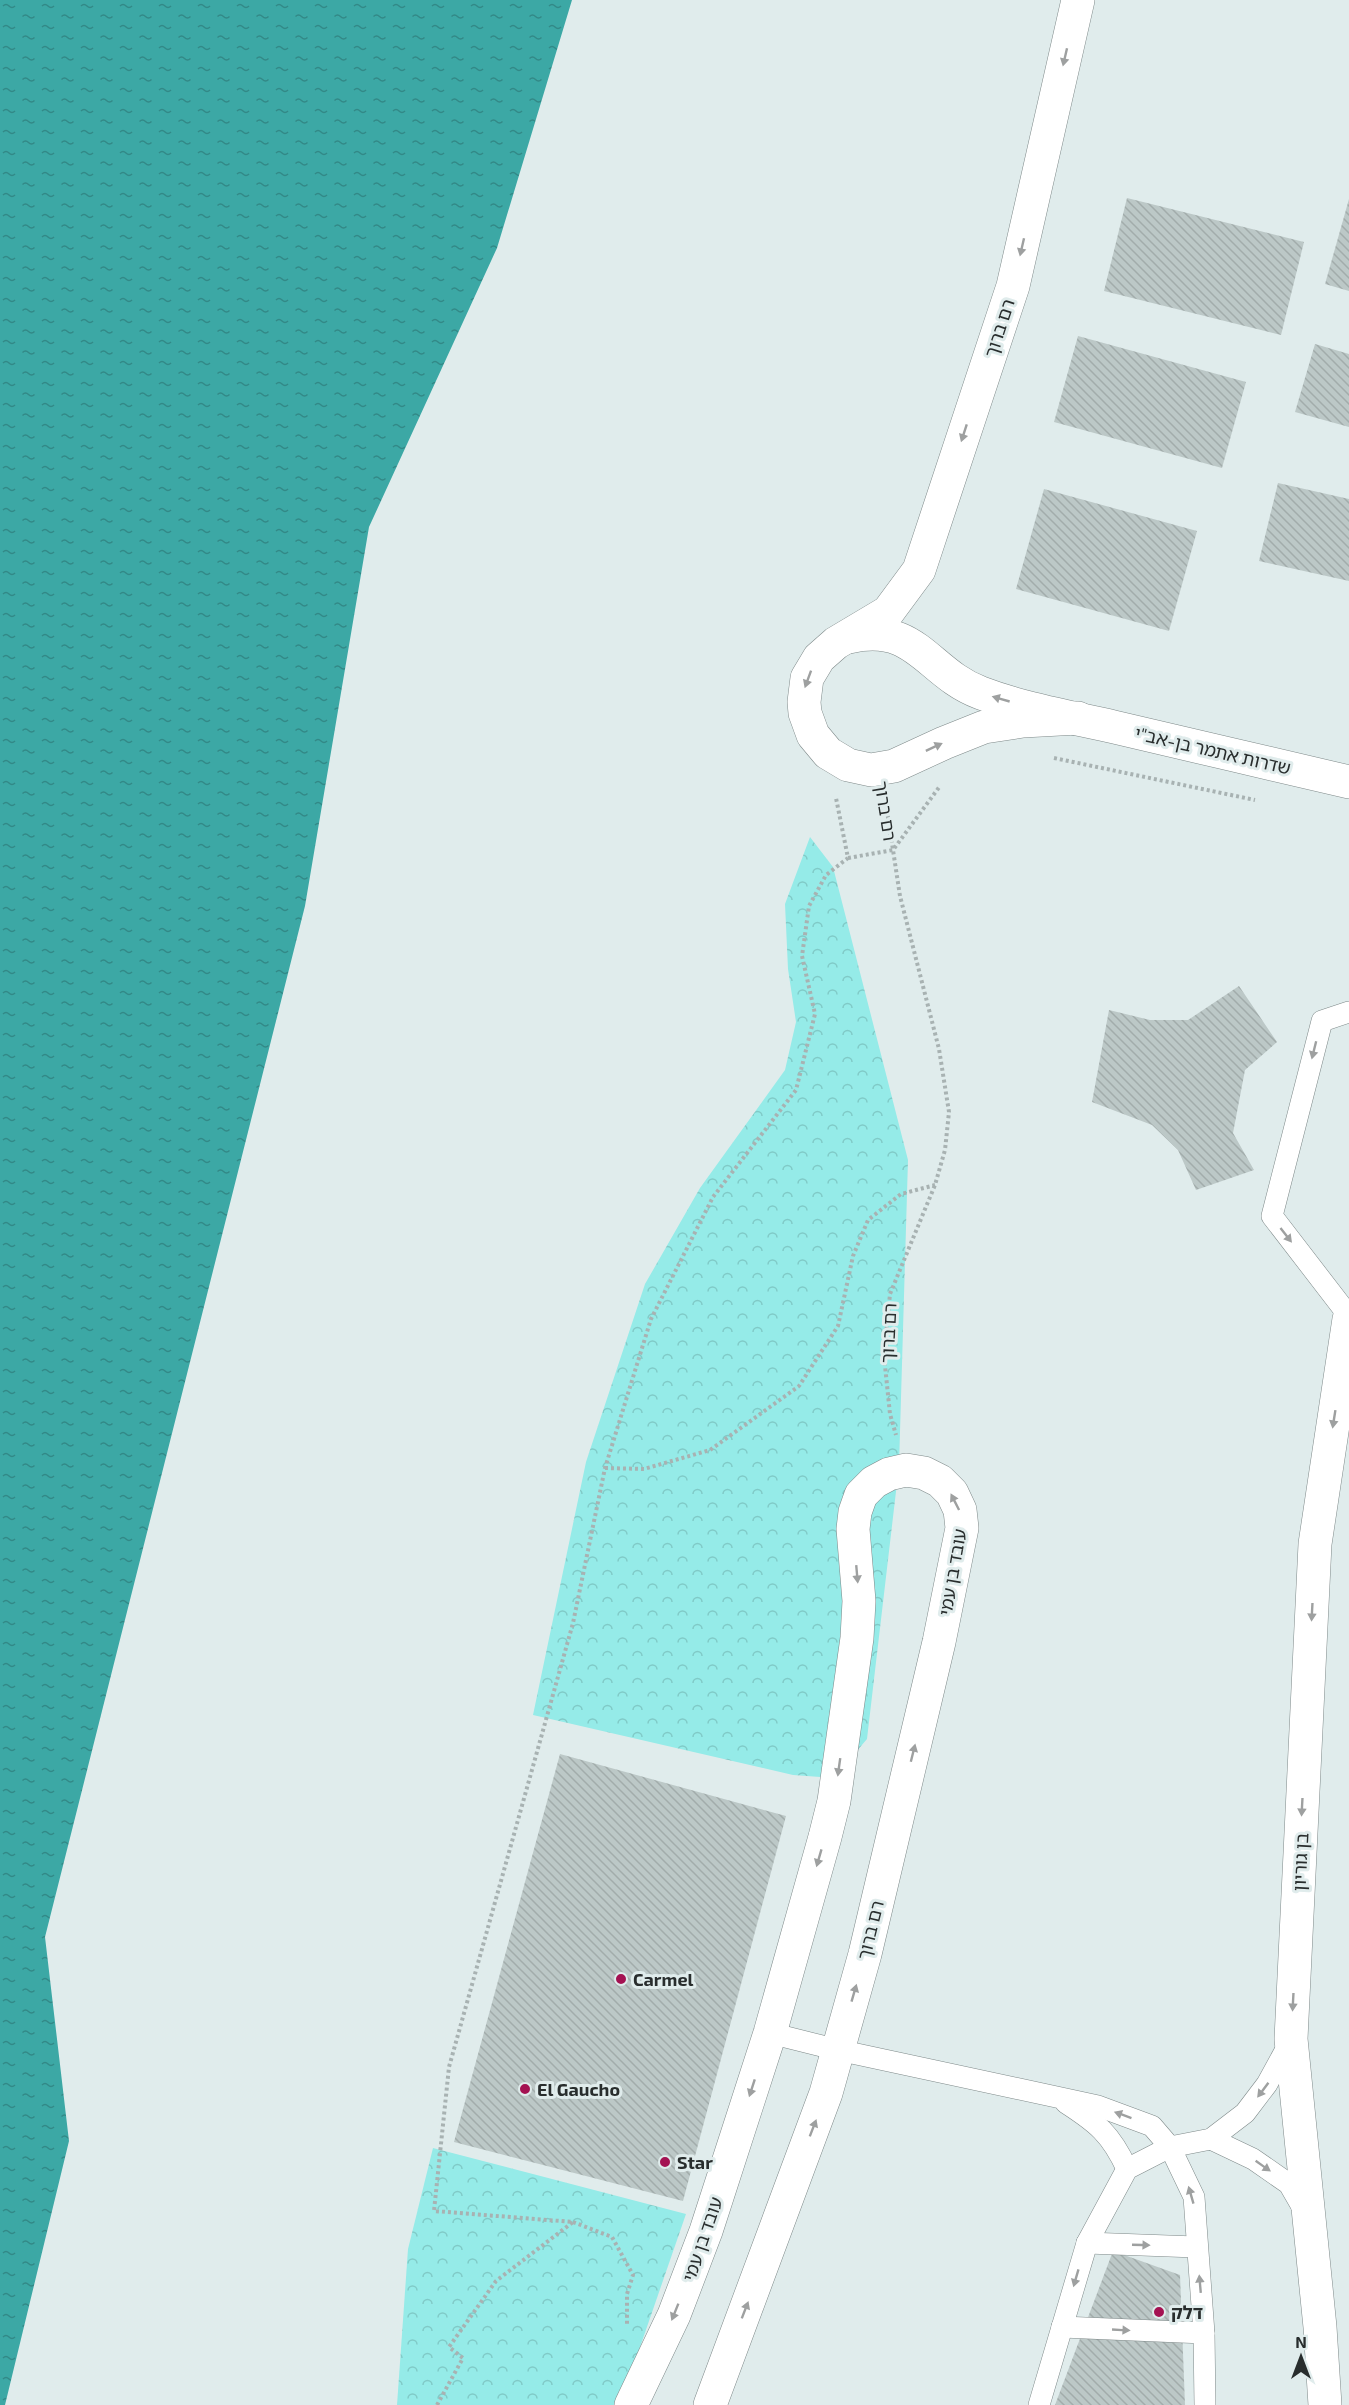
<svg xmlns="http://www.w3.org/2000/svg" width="1349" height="2405" font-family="'Exo 2','Noto Sans Hebrew',sans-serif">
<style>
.park{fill:url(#park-crowns)}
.water{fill:url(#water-ripples)}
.building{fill:url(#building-back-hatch)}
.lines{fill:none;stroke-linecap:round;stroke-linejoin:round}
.lane-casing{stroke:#7e8989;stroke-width:22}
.street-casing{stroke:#7e8989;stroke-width:34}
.secondary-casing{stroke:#7e8989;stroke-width:34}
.path{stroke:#a8b2b2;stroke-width:4;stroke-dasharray:3 3;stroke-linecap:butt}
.lane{stroke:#fff;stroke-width:21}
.street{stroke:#fff;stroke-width:33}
.secondary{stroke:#fff;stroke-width:33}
.oneway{fill:#9ea0a0}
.poi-dot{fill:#a41252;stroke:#e0ecec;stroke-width:2}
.labels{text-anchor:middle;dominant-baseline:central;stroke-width:6;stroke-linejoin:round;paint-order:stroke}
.street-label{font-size:18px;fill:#282d2d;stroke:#e0ecec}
.poi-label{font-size:18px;font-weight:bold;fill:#282d2d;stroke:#e0ecec;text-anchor:start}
</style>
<defs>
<pattern id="park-crowns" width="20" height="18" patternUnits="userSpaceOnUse" patternTransform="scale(1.5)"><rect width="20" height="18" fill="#95ebe8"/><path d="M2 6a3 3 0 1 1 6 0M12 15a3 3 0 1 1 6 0" fill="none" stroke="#80cac7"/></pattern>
<pattern id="water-ripples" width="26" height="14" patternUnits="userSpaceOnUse" patternTransform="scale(1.5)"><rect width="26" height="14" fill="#3ca8a5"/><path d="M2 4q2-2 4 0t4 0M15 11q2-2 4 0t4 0" fill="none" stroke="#328987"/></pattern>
<pattern id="building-back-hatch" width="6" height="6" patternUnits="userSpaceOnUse" patternTransform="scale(1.5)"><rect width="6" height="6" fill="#bcc8c7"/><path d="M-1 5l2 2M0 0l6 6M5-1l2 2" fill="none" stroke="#a2acab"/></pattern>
</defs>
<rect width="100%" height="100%" fill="#e0ecec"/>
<g class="park">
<polygon points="810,837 833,867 908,1160 899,1466 867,1739 834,1778 793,1775 533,1715 586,1462 645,1284 700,1188 785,1070 796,1022 788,969 785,904"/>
<polygon points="433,2148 686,2214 620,2405 397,2405 408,2249"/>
</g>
<polygon class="water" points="0,0 572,0 497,248 369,527 305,906 45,1937 69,2141 5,2405 0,2405"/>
<g class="building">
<polygon points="1127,198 1304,242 1281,335 1104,291"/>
<polygon points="1349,199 1349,291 1325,284"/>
<polygon points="1078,336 1246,382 1222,468 1054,422"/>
<polygon points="1315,344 1349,354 1349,427 1295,412"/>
<polygon points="1278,483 1349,499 1349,581 1259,561"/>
<polygon points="1044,489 1197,531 1169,631 1016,589"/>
<polygon points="1239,986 1277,1042 1245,1070 1233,1133 1254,1170 1196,1190 1178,1150 1152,1125 1092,1102 1109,1010 1150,1020 1188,1020"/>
<polygon points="560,1754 786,1816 683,2201 454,2142"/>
<polygon points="1113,2251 1180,2275 1185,2405 1055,2405"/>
</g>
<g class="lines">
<g class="lane-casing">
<g id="lane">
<polyline points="1349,1012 1322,1021 1272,1216 1349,1316"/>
<polyline points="770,2033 838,2050 1098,2106 1152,2126 1170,2147 1194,2197 1204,2333 1205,2405"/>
<path d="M 1066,2103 C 1097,2123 1111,2134 1127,2169"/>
<polyline points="1211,2139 1253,2159 1289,2184 1304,2210"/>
<polyline points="1087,2243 1196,2247"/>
<polyline points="1062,2327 1204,2333"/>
<polyline points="1039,2405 1087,2243 1127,2169 1170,2147 1211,2139 1245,2113 1267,2084 1290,2042"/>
</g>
</g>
<g class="street-casing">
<g id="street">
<path d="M 849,637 C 917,621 927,673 981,693 C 1023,709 1070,717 1114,727 C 1192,745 1271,764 1349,782"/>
<polyline points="1078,718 1023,721 984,727 944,743 894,766 871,770 848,765 828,753 813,735 805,713 804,702 807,678 819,658 836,643 888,612 919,570 1013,286 1078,0"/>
<polyline points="631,2405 674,2315 706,2231 770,2033 825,1837 834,1801 857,1638 859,1601 853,1529 855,1512 861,1495 874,1482 889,1474 906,1470 924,1473 940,1481 952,1493 960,1510 962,1528 939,1642 865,1954 826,2093 710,2405"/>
</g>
</g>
<g class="secondary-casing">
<polyline id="secondary" points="1325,2405 1320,2327 1291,2039 1315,1544 1349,1319"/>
</g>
<g class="path">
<polyline points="1054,758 1255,800"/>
<polyline points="886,804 900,896 939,1049 949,1112 945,1150 935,1185 890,1294 884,1356 890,1414 896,1435"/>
<polyline points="848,858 893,850 940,786"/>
<polyline points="605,1468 644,1469 710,1450 799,1386 838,1326 853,1256 868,1220 901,1194 935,1185"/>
<polyline points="573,2222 612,2237 633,2275 627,2294 627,2326"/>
<polyline points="437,2405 463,2358 449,2347 496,2281 573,2222 434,2211 449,2067 573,1623 605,1468 651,1319 713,1197 796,1090 815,1014 802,956 809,906 826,875 848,858 836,798"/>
</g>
<use href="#lane" class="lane"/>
<use href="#street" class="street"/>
<use href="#secondary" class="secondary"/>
</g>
<defs><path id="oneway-solid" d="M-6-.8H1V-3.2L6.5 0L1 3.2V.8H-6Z" transform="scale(1.5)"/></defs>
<g class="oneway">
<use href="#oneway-solid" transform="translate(1065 57) rotate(103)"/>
<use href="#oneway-solid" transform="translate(1022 247) rotate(103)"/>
<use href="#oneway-solid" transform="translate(964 433) rotate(108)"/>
<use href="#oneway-solid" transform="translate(808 679) rotate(110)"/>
<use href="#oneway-solid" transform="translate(1001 699) rotate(-164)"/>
<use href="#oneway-solid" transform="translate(934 747) rotate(-25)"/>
<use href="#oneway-solid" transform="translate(1314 1050) rotate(104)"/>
<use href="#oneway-solid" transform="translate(1286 1235) rotate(52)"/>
<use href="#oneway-solid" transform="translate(1334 1419) rotate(99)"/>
<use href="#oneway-solid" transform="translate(955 1502) rotate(-117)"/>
<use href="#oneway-solid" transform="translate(857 1574) rotate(85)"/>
<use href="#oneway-solid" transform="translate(1312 1612) rotate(93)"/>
<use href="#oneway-solid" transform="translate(913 1753) rotate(-76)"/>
<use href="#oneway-solid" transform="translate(839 1767) rotate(98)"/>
<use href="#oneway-solid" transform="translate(1302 1807) rotate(93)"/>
<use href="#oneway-solid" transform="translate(819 1858) rotate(106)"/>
<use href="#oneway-solid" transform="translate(854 1993) rotate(-74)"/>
<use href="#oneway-solid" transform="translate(1293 2002) rotate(93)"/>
<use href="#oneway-solid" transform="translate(752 2088) rotate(108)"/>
<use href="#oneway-solid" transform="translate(1263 2090) rotate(127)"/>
<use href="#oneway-solid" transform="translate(1123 2115) rotate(-160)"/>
<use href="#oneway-solid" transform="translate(813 2128) rotate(-69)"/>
<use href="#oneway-solid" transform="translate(1263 2166) rotate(35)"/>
<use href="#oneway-solid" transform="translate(1191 2195) rotate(-106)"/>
<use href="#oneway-solid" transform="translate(1141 2245) rotate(2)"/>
<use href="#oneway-solid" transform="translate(1076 2278) rotate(106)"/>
<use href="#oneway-solid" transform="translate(1200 2284) rotate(-95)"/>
<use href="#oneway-solid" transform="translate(745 2310) rotate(-69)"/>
<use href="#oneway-solid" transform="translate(675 2312) rotate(112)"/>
<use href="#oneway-solid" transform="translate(1121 2330) rotate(3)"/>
</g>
<g class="poi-dot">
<circle cx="621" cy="1979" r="6"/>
<circle cx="525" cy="2089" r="6"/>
<circle cx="665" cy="2162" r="6"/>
<circle cx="1159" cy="2312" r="6"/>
</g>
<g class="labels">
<g class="street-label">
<text transform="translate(999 328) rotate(-72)">רם ברוך</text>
<text transform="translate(1213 750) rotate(13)">שדרות אתמר בן-אב"י</text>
<text transform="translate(886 811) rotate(81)">רם ברוך</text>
<text transform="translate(888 1333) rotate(-87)">רם ברוך</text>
<text transform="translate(952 1572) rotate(-80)">עובד בן עמי</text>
<text transform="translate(1300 1862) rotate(-87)">בן גוריון</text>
<text transform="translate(870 1930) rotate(-76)">רם ברוך</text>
<text transform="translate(702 2239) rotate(-71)">עובד בן עמי</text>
</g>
<g class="poi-label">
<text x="633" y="1979">Carmel</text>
<text x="537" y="2089">El Gaucho</text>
<text x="677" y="2162">Star</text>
<text x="1171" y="2312">דלק</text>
</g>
</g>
<g transform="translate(1301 2357)" stroke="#e0ecec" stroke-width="4.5" paint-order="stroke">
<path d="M0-4.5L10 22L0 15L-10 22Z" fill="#282d2d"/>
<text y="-9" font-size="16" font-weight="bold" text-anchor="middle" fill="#282d2d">N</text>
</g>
</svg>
